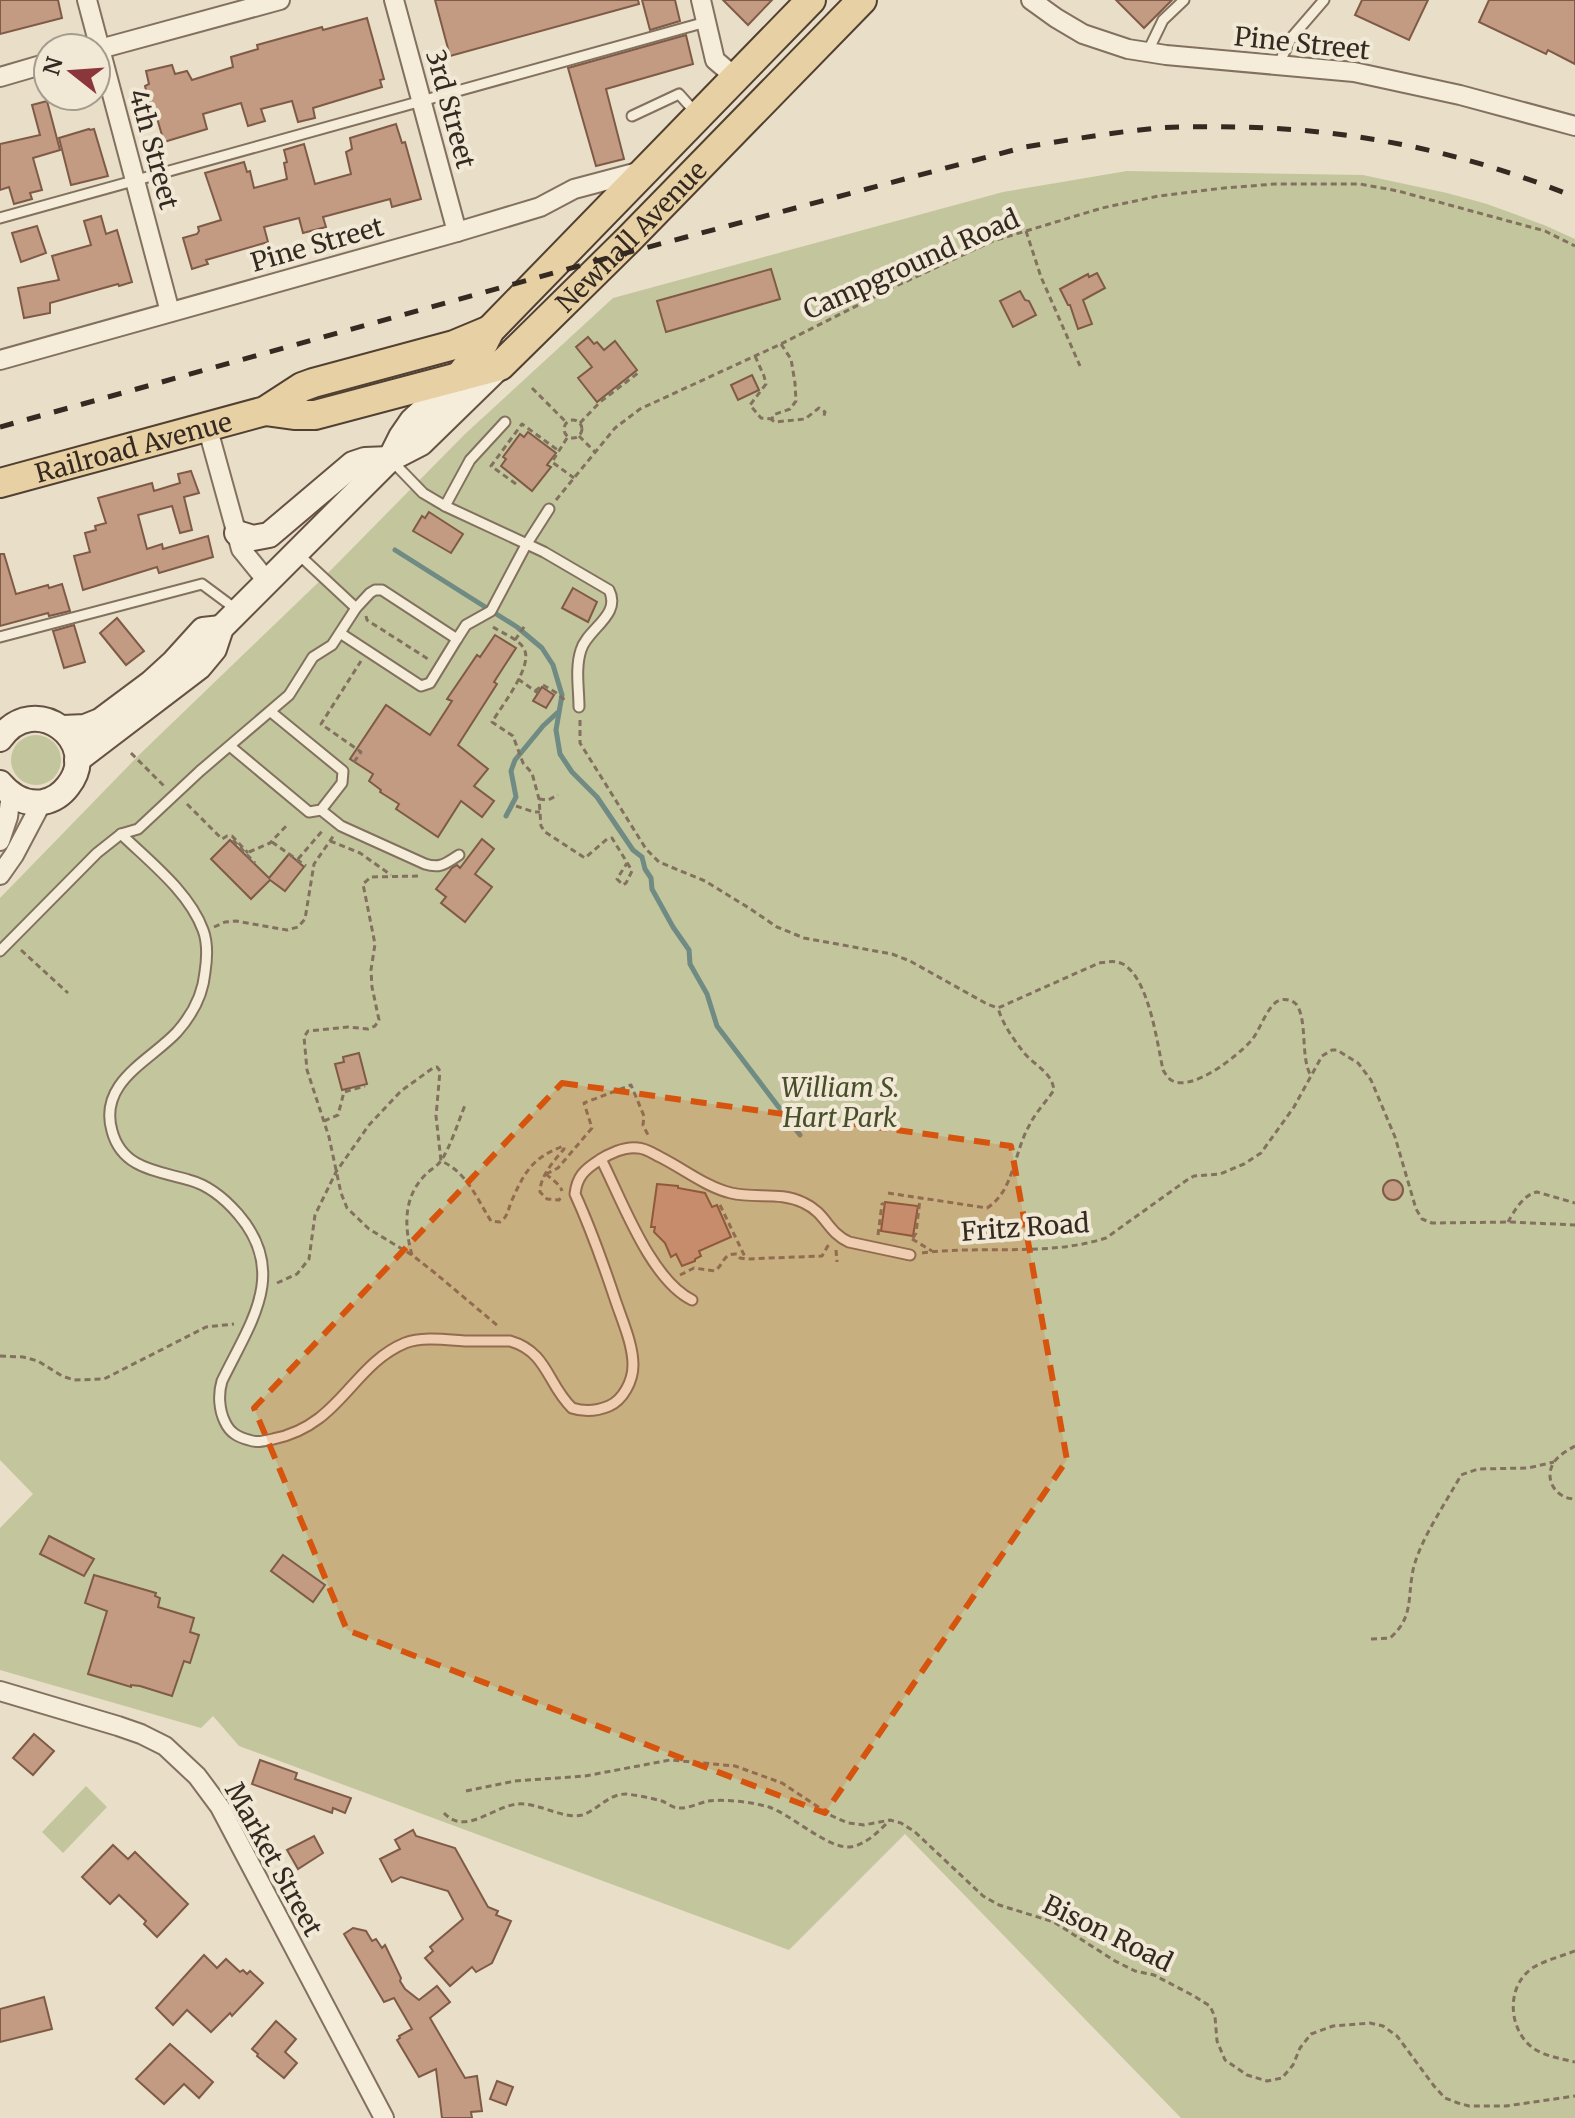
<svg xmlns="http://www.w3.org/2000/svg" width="1575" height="2118" font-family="Merriweather,serif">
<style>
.green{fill:#c3c69d}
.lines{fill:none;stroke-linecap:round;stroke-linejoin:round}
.stream{stroke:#708b83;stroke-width:5}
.building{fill:#c39a82;stroke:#7f5b47;stroke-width:2}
.lane-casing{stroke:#83715f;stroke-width:13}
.street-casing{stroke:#83715f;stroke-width:22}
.secondary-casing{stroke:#655242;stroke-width:28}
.primary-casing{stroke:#514032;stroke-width:32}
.path{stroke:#83715f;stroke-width:3;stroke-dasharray:6 4;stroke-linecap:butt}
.lane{stroke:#f5ecda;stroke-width:9}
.street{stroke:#f5ecda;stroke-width:18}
.secondary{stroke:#f5ecda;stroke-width:24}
.primary{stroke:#e7d0a4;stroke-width:28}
.rail{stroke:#352a21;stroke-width:5;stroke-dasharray:14 14;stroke-linecap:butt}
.marked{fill:#d6540e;fill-opacity:0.2;stroke:#d6540e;stroke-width:6;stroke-dasharray:16 10;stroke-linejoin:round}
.labels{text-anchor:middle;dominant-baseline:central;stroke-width:8;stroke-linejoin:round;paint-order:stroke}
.street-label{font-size:26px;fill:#352a21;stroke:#f1e8d6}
.park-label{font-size:26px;font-style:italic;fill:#474f2a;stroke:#f1e8d6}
</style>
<rect width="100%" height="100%" fill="#e9dec7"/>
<g class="green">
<polygon points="1127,171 1363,175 1447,193 1487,204 1544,225 1575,239 1575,2118 1181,2118 905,1834 789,1950 239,1746 213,1716 201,1728 0,1670 0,1528 33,1494 0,1460 0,898 140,754 326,575 465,434 613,298 1003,192"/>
<circle cx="36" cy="760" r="25"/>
<polygon points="86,1786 107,1807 63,1853 42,1832"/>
</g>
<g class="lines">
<g class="stream">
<polyline points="395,550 517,627 542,648 553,665 562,695 556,730 560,754 572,772 597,797 633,850 642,857 645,869 651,878 652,889 673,927 689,950 690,964 707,994 717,1026 800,1135"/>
<polyline points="506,816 516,797 511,771 515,760 543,726 557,713"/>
</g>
</g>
<g class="building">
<polygon points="0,0 58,0 62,18 0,34"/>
<polygon points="435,0 638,0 639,4 450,56"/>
<polygon points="642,0 675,0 680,21 650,30"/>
<polygon points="723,0 772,0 748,25"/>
<polygon points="1116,0 1172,0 1144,28"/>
<polygon points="1362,0 1428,0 1409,40 1355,15"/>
<polygon points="1489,0 1575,0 1575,64 1548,50 1546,54 1479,22"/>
<polygon points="367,18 384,79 380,80 382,87 313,108 315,118 298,122 292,101 261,109 265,121 248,126 241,103 203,114 207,129 164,142 154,108 152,109 151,104 150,105 145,86 149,84 146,71 172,65 175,74 187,71 192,80 233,67 231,57 258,49 257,45 322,27 323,30"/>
<polygon points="686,35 693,64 606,89 624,159 596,166 568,68"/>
<polygon points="47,101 60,150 33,158 42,190 30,193 32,199 14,204 9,187 0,190 0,144 40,135 32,105"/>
<polygon points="396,124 402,143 405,142 421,199 392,207 390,199 323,217 326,227 303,233 299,218 264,227 268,242 206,260 208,264 192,269 183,238 197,234 199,231 198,227 221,220 205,173 244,162 247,172 250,171 254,188 287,179 284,163 287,162 284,150 304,144 315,184 351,174 346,152 352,149 350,138"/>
<polygon points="89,129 90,130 94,129 108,176 71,185 59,138"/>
<polygon points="101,216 106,234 117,230 132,282 119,286 118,284 50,303 50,313 24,318 18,288 59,280 52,256 91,245 84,221"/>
<polygon points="37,226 46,253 21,262 12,233"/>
<polygon points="771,269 780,299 666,332 657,301"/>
<polygon points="1097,273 1105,288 1083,300 1092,324 1078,329 1070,305 1068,305 1060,289 1088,274 1089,277"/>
<polygon points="1020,291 1025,300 1029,301 1036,315 1013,327 1000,301"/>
<polygon points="588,337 594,344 597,342 604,350 615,341 637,370 597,402 578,378 592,367 576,347"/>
<polygon points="752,375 759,390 738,400 731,385"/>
<polygon points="528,432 556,453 547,465 551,467 532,491 501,466 506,459 503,457 520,434 524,437"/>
<polygon points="191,471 199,493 184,497 192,530 180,533 172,506 138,515 147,549 162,544 163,549 208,536 213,557 159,573 157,567 83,590 74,556 90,552 85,533 96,530 95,526 106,523 98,498 152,483 154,491 180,483 178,474"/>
<polygon points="429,512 463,534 451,553 413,531 422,516 425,518"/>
<polygon points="0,554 4,554 16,594 48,585 49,588 62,584 70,611 49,616 48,613 0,626"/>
<polygon points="573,588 597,602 588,622 562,608"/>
<polygon points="117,618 144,651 126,665 100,633"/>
<polygon points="74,625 85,662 64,668 53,631"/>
<polygon points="495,635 516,648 494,682 497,684 458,745 488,769 474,786 494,801 482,817 461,801 438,837 396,809 399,804 380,792 381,790 369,781 373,774 350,759 386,705 430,735 452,701 447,699 477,655 480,657"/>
<polygon points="542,687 554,695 546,708 533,701"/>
<polygon points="482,839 494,849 475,874 492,887 465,922 441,903 446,897 436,889 452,868 457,865 460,868"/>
<polygon points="230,840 269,878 289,854 304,867 285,891 270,880 251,899 211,859"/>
<polygon points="359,1053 367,1084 342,1090 335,1064 344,1062 343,1057"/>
<circle cx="1393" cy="1190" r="10"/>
<polygon points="657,1184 678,1186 678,1188 705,1193 712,1207 717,1205 731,1237 699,1251 701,1256 695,1259 695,1261 682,1266 676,1254 671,1257 665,1243 654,1232 655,1227 651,1227"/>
<polygon points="885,1202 918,1206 913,1236 881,1231"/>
<polygon points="49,1536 94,1559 84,1576 40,1554"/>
<polygon points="283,1555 325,1585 313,1602 271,1571"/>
<polygon points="94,1575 156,1593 155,1596 160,1598 158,1607 194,1618 190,1632 199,1635 190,1663 184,1661 172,1696 140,1686 131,1685 131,1687 88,1674 107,1611 85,1603"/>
<polygon points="34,1734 54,1751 33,1775 13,1758"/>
<polygon points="260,1760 297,1773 295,1779 351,1798 345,1813 333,1808 332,1813 252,1784"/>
<polygon points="413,1830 416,1836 455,1848 488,1907 498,1911 496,1915 511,1921 492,1963 476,1972 472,1967 450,1986 425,1958 433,1951 430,1947 463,1919 448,1891 401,1877 392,1882 380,1859 400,1849 395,1840"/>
<polygon points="314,1836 323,1853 298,1869 287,1850"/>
<polygon points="113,1845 128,1859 135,1852 188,1904 157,1937 144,1924 146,1921 119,1895 110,1904 82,1877"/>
<polygon points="353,1928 366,1931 372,1941 376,1939 382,1948 385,1945 401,1978 400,1981 405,1989 419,2000 437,1986 450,2002 430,2018 465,2078 477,2076 482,2111 471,2112 472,2118 442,2118 436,2069 419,2077 397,2040 400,2038 399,2036 412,2029 394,1998 384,2002 344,1934"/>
<polygon points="204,1955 217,1968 226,1959 240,1972 243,1970 247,1974 250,1971 263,1983 232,2016 230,2013 211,2032 187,2010 173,2025 156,2008"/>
<polygon points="44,1997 52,2029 0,2042 0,2009"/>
<polygon points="276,2021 296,2039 285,2052 297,2063 284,2078 257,2056 258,2054 252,2049"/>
<polygon points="170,2044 213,2082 199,2098 184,2084 164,2104 136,2079"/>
<polygon points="497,2081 513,2087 506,2105 490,2099"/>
</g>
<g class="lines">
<g class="lane-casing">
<g id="lane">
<polyline points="1147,53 1163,20 1184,0"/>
<polyline points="1278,65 1292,37 1324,0"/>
<polyline points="632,116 679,94 696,113"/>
<polyline points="0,218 706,22"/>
<polyline points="393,462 423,493 445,506 470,460 505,422"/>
<path d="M 445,506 L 544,552 L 609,590 C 622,615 587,629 581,650 C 575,668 579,689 579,707"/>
<polyline points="297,553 356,608"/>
<polyline points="0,637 202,584 237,610"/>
<polyline points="457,639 466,625 491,611 526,545 549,509"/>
<polyline points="231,747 309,812 321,810 342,783 343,771 271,712"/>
<path d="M 321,810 L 341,826 L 425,864 C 441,869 446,863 459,855"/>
<path d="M 121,834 C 150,862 189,892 203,930 C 208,943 207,959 205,972 C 203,995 192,1015 177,1032 C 150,1061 98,1082 112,1131 C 122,1169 158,1171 189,1180 C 208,1185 225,1199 238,1214 C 289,1273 250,1323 222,1381 C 218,1394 219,1410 225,1422 C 230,1433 238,1437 249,1440 C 257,1443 264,1441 273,1439 C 340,1426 352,1365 405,1343 C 423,1336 448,1340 467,1341 C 481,1341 495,1341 510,1341 C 548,1352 547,1384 572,1408 C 584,1412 597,1411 609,1406 C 623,1400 633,1381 633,1365 C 633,1344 622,1320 615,1299 C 603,1263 591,1229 575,1194 C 577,1177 584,1170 598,1161 C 608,1154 625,1146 638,1148 C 645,1148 654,1154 660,1157 C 684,1169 706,1187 731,1193 C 756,1199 780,1191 804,1203 C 826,1213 828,1233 849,1242 L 910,1255"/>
<polyline points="0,951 97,853 121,834 138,829 200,771 289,695 313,657 332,645 356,608 370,593 375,590 382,590 457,639 430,683 421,686 340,633"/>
<path d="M 601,1159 C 622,1200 650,1279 692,1300"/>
</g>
</g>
<g class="street-casing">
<g id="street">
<polyline points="87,0 170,312"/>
<polyline points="394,0 457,232"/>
<polyline points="701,0 715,60 735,77"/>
<polyline points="1031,0 1056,18 1083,34 1128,49 1166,55 1354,72 1460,95 1575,126"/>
<polyline points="96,50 280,0"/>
<polyline points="0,77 48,63"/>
<polyline points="0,360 457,232 540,207 574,189 642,171"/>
<polyline points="207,426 241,549 267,581"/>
<polyline points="0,841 8,817 11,794"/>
<polyline points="0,875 14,855 42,802"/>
<polyline points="0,1691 118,1726 141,1734 165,1746 197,1776 220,1807 384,2118"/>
</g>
</g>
<g class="secondary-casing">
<g id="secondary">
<polyline points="237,533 253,538 269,535 353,464 365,460 390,459 421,443 500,366"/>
<polyline points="63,728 85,727 100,721 151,683 174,662 203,630 221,628"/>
<path d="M 0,739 C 34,689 103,742 68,786 C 62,794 53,800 43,802 C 25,805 11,796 0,783"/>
<polyline points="77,760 199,667 214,649 221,628 390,459 401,437 412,421 459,377"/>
</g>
</g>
<g class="primary-casing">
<g id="primary">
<polyline points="459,377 479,352 490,330 811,0"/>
<path id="s1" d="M 265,411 L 294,415 L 315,415 L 500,366 L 629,239 L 862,0"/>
<path id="s2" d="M 0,483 L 265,411 L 302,387 L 313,383 L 454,345 L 490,330"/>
</g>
</g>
<g class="path">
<polyline points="1026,231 1041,277 1080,366"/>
<polyline points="781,344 791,359 795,383 796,401 790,409 773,415 772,420 775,422 805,419 819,408 825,412 823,419"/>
<polyline points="755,356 764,376 766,384 750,405 761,418 772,419"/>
<polyline points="532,388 567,423"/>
<circle cx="573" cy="429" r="9"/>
<polyline points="580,423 600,402 638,373"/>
<polyline points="579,436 595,452"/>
<polyline points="567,438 552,462 574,478"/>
<polyline points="516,484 491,466 522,424 559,451"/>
<polyline points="556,500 615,428 640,409 781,344 892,288 993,241 1102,208 1159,196 1224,188 1275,184 1360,184 1398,191 1545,231 1575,246"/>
<polyline points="366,616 367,620 428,659"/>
<path d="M 493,627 C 502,633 519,639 524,649 C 534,665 501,707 492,722 L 513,736 L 523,763 L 532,773 L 539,799 L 541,826 L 545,832 L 585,858 L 607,839 L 612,838 L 631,869 L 632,871 L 626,883 L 623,885 L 617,879 L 627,863"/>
<polyline points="515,640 526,624"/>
<polyline points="518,679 538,693"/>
<polyline points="535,691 543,685 555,692 566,701"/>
<path d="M 580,720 L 580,743 L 646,849 L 659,862 L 705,881 L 749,908 L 777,927 L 804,938 L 892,954 L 910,961 L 987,1004 L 998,1008 L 1099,963 C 1107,962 1115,960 1123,964 C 1149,979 1157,1042 1163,1070 C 1165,1073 1167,1077 1171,1080 C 1192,1093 1237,1056 1251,1041 C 1260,1030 1264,1014 1274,1004 C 1279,998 1290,998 1296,1004 C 1308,1019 1300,1058 1311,1076"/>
<polyline points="131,753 165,787"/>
<polyline points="354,762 361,752 321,724 361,661"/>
<polyline points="539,799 548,800 558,795"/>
<polyline points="187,804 222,839 227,836 232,836 248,853"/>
<polyline points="516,806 534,812 540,812"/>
<polyline points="233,840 255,863"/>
<polyline points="330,841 360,853 391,875"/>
<polyline points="272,842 306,866"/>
<polyline points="249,852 270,843 288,824"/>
<polyline points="298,859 324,829"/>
<polyline points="418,876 371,877 363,884 375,944 371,970 372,987 379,1020 375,1026 368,1029 348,1027 308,1031 304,1037 307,1070 329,1137 341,1193 347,1208 369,1229 412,1255 435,1273 498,1326"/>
<polyline points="214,927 225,922 236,921 287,930 298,927 305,919 314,864 334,835"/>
<polyline points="21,950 68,993"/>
<polyline points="324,1121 338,1115 344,1092 365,1086"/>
<polyline points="546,1174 558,1168 592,1128 584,1103 631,1085 644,1116 643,1125 648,1135"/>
<path d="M 546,1174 C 551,1179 560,1184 562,1191"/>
<path d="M 888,1193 L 987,1208 C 1014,1191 1014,1152 1029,1126 C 1035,1113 1046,1102 1054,1090 C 1052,1073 1036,1066 1025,1054 C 1014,1040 1003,1025 998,1008"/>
<polyline points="720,1205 746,1259"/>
<path d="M 1508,1222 C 1514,1211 1524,1194 1537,1192 L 1575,1203"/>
<polyline points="878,1235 882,1204 885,1204"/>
<polyline points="913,1238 916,1233 920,1199"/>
<polyline points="912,1239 932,1251"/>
<polyline points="836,1250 837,1262"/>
<path d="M 922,1253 C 982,1245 1047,1257 1106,1238 L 1187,1180 L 1194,1176 L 1220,1174 L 1244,1164 L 1261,1153 L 1294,1107 L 1322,1056 L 1332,1050 L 1337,1050 L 1358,1063 L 1371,1080 L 1395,1137 L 1416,1209 L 1422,1219 L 1432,1223 L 1511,1222 L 1575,1225"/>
<path d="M 412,1255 C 404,1226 403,1197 426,1174 C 430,1170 436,1167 440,1162 C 449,1151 459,1120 465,1105"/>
<path d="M 680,1275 L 694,1268 L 715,1271 C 724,1264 723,1253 737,1254 L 740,1258 L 746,1259 L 822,1256 L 829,1244"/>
<path d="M 277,1283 L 297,1274 L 309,1259 L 315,1215 L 336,1172 L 369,1125 L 401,1091 L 433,1068 L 437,1067 L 440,1071 L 436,1116 L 441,1161 C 467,1172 477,1199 491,1221 L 500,1222 C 508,1217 508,1209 512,1200 C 525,1171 533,1157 564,1146 L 564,1149 C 554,1161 540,1176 540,1192 L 547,1199 L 559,1200 L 562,1196"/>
<polyline points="0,1356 23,1357 38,1361 62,1376 74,1380 104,1379 206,1327 234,1324"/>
<path d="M 1575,1446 C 1568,1450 1559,1455 1554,1462 C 1543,1479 1556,1499 1575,1499"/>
<path d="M 1371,1639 L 1390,1638 C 1412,1619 1408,1601 1412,1576 C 1416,1545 1446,1503 1461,1475 L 1478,1469 L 1528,1468 L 1554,1462"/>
<polyline points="466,1791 515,1781 585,1776 670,1760 735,1766 782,1783 832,1816 848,1823 864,1825 890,1820 901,1823 915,1832 983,1896 999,1905 1054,1922 1115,1961 1135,1971 1154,1975 1194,1996 1210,2006 1215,2017 1217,2041 1225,2060 1247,2075 1267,2081 1282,2078 1293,2065 1300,2048 1311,2034 1333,2026 1370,2023 1383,2026 1397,2036 1434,2086 1445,2098 1458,2103 1469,2106 1506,2106 1575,2096"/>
<path d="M 444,1813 C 465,1836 492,1807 517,1804 C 538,1802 564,1820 582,1815 C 598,1810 608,1794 626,1794 C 636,1795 651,1798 662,1801 C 667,1803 673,1808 678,1808 C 688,1809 699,1803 708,1801 C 726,1799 751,1802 769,1807 C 792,1815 828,1849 850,1847 C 866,1845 879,1831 890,1820"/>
<path d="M 1575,1951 C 1562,1956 1546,1960 1534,1967 C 1505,1985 1508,2030 1533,2048 C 1544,2056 1562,2059 1575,2062"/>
</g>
<use href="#lane" class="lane"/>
<use href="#street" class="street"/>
<use href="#secondary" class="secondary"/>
<use href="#primary" class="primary"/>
<path class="rail" d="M 0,427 L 611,257 L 1025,147 C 1069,140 1114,132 1158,128 C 1186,126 1215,127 1243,127 C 1360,130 1467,153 1575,197"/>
</g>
<path class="marked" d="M 562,1083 L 1011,1146 L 1067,1460 L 825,1813 L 347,1630 L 254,1408 Z"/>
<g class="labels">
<g class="street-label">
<text transform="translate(1302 43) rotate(6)">Pine Street</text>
<text transform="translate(451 109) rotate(75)">3rd Street</text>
<text transform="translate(154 149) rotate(75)">4th Street</text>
<text stroke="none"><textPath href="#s1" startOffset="426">Newhall Avenue</textPath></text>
<text transform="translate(317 244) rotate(-16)">Pine Street</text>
<text transform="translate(911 264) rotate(-24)">Campground Road</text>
<text stroke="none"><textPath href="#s2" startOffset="138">Railroad Avenue</textPath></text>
<text transform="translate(1025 1227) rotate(-4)">Fritz Road</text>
<text transform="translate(274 1859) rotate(61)">Market Street</text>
<text transform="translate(1108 1933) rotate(26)">Bison Road</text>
</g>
<g class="park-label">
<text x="840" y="1087">William S.<tspan x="840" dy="30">Hart Park</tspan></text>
</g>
</g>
<g transform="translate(72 72) rotate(287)"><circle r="38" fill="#f1e8d6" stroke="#a69c8e" stroke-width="2"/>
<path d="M0-6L14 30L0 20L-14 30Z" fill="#8b363a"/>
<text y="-12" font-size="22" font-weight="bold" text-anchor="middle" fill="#352a21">N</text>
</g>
</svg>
